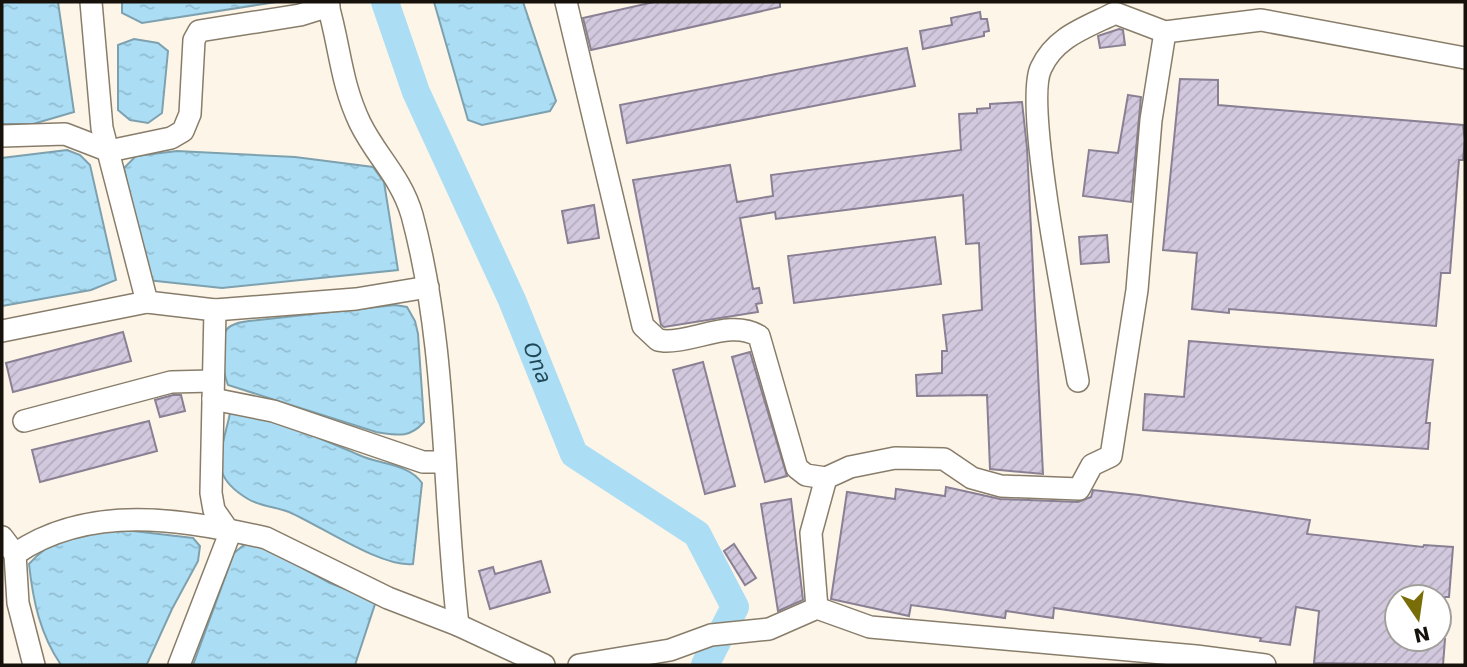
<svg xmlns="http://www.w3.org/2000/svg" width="1467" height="667" font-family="'DejaVu Sans',sans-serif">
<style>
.water{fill:url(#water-ripples);stroke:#7ea1af;stroke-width:2}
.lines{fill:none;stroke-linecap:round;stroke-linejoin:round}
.river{stroke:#abdef5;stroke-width:28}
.building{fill:url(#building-hatch);stroke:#898094;stroke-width:2}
.minor-casing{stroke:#887d6a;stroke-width:24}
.minor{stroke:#fff;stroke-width:21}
.labels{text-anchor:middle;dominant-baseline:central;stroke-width:6;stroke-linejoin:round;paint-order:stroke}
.water-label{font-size:21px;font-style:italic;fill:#204858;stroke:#fff}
</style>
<defs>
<pattern id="water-ripples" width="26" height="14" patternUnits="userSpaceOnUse" patternTransform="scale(1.75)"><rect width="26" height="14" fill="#abdef5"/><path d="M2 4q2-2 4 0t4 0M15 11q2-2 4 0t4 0" fill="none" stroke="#92bdd1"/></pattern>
<pattern id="building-hatch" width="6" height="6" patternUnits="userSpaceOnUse" patternTransform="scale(1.75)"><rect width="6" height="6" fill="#d3c9df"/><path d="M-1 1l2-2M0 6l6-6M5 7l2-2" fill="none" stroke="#b4acbe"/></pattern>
</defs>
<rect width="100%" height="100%" fill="#fdf5e8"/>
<g class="water">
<polygon points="2,2 58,2 74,112 33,124 2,124"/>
<polygon points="122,2 276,2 142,23 122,13"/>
<polygon points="434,2 523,2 556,101 550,111 482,125 468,120"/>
<polygon points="134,39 158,43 168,51 162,113 148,123 130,120 118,110 118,45"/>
<polygon points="67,150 80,155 90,165 116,280 91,290 2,306 2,158"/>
<polygon points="177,151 295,157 373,167 384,182 398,270 222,288 147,280 124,168 136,156"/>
<path d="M 395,305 L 407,307 L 415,321 L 418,334 L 424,422 C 409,439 397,435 376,432 L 228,385 C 223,373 218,340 227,329 C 232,323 242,322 249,321 Z"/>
<path d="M 230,413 C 275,418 317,437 359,455 C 380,465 408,463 422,483 L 413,564 C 382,568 321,526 289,512 C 276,507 260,506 248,499 C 238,493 226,484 222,472 C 217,455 227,430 230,413 Z"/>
<path d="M 116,529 L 193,538 L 200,546 L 198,561 L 172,609 L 147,664 L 61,665 C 40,634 33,601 29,564 C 56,534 78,535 116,529 Z"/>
<polygon points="257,543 330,583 376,601 355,665 193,665 234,553 245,544"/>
</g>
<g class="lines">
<path class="river" id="s1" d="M 385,2 L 416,92 L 512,300 L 574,454 L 697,534 L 735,607 L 705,665"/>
</g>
<g class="building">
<polygon points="654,2 780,2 780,7 591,50 583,18"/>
<polygon points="980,12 981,19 987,19 989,31 984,32 984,36 923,49 920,31 952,25 951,18"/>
<polygon points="1119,29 1123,30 1125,45 1100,48 1098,36"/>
<polygon points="907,48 915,86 627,143 620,105"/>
<polygon points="1180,79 1218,80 1218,105 1463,125 1465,140 1463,160 1459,160 1450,273 1441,273 1436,326 1229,309 1229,313 1192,309 1197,253 1163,250"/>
<polygon points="1128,95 1141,97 1131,202 1083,196 1089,150 1118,153"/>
<polygon points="1022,102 1027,148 1043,474 990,469 987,395 917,396 916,375 942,373 942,351 947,351 943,315 982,310 979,243 966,244 963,195 776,219 775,212 740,218 753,289 759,288 762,303 756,304 758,312 664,327 661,325 633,180 730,165 737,202 773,196 771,175 961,150 959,114 977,113 977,109 990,108 990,104"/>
<polygon points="594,205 599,238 568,243 562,211"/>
<polygon points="1107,235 1109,262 1081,264 1079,237"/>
<polygon points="935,237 941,284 794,303 788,256"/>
<polygon points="123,332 131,361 13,392 6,363"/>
<polygon points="1189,341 1433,360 1426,423 1430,423 1428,449 1143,430 1145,394 1184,397"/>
<polygon points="750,352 787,476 765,482 732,357"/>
<polygon points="703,362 735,486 705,494 673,370"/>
<polygon points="173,395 181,395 185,411 160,417 155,400"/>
<polygon points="149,421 157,451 40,482 32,450"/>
<polygon points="946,487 1000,499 1078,502 1091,497 1093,490 1139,495 1310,520 1307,534 1423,547 1424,545 1453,547 1449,597 1397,597 1397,639 1445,639 1443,665 1314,663 1319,611 1296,607 1290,645 1260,641 1261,638 1054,608 1053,618 1006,611 1005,618 911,605 909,616 831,599 847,492 895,499 896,489 945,496"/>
<polygon points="791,499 803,600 778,611 761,504"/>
<polygon points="734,544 756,578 745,585 724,551"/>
<polygon points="541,561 550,592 490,609 479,571 493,567 495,574"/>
</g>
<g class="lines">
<g class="minor-casing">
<g id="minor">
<polyline points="91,2 102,128 147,302"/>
<path d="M 327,2 C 340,45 340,81 360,123 C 376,156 401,177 412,215 C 448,349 442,488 458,625"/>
<path d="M 566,2 L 643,326 L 658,340 L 665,341 C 695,342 731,319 759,336 L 797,468 L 806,475 L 826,478"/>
<polyline points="2,136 65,134 109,151 171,138 183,131 190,114 194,40 199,31 300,15 329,6"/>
<polyline points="215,310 356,299 428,287"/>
<polyline points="2,331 147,302 215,310 211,493 214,510 230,533 179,665"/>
<path d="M 1078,381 C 1069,328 1023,105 1041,68 C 1055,37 1085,28 1115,13 L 1165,32 L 1261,20 L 1465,58"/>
<polyline points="213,399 273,411 423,462 445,462"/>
<polyline points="24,421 171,382 212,381"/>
<polyline points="2,537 15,554 18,603 34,665"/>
<path d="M 15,554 C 89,503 183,519 266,538 L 388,598 L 458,625 L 544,665"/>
<polyline points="817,608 811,533 826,478 850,467 895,458 944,459 972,478 1001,486 1079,489 1092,465 1111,456 1137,290 1151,120 1165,32"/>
<polyline points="579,665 670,650 711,635 769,629 817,608 870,627 1196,656 1265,665"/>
</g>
</g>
<use href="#minor" class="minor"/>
</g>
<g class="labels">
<g class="water-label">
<text stroke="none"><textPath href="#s1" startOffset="392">Ona</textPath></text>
</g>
</g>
<rect width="1467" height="667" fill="none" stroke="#16120b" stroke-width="7"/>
<g transform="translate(1418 618) rotate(167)"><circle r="33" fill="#ffffff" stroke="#a2a09d" stroke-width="2"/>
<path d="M0-5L12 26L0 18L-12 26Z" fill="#796d08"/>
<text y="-10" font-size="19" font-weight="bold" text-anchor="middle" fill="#16120b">N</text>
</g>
</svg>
